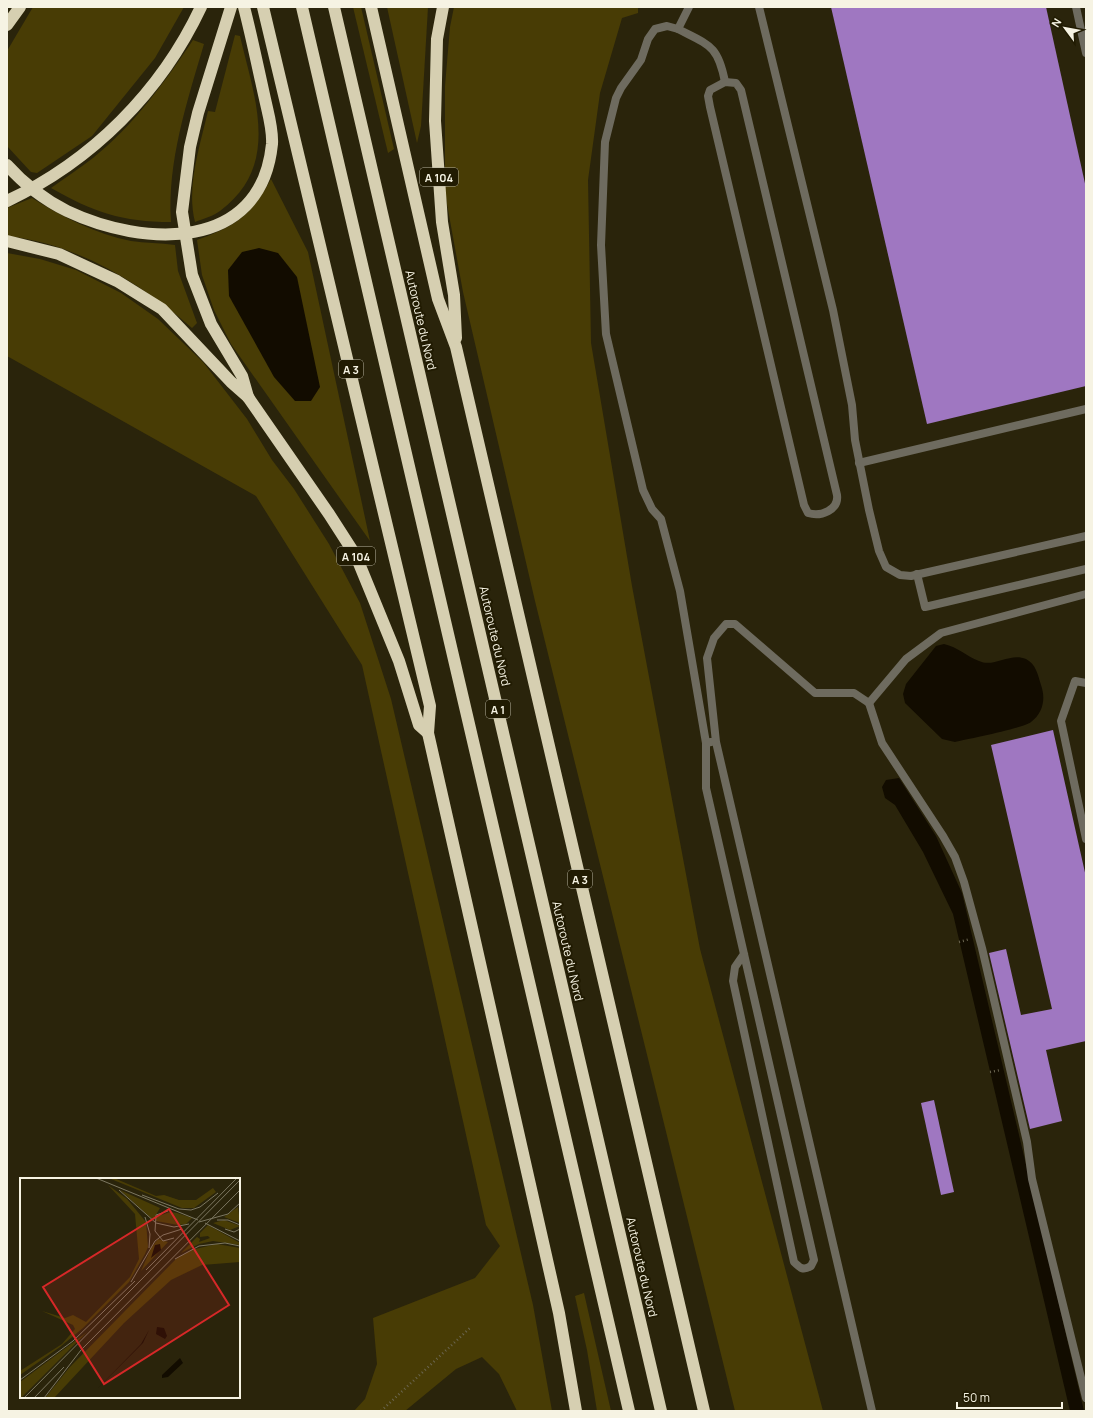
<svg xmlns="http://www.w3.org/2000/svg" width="1093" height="1418" font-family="Manrope,sans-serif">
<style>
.green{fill:#483c05}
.water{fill:#120c00}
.building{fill:#9f77c1}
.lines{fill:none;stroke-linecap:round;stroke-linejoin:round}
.path{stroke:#6b6650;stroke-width:2.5;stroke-dasharray:1 3;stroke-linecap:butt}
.lane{stroke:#6e6b5f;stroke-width:8}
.highway{stroke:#d6cfb1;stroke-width:12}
.labels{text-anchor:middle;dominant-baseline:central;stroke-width:4;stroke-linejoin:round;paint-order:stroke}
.shield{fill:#211b02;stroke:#b6b2a0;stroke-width:1}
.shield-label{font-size:11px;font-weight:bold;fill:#f6f3e3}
.street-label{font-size:12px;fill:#f6f3e3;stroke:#211b02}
.inset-road{fill:none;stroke:#7c7761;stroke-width:1}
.view{fill:#d62828;fill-opacity:0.15;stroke:#d62828;stroke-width:2}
.inset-edge{fill:none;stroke:#f6f3e3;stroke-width:2}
</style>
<rect width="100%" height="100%" fill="#2a240b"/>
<g class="green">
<polygon points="33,7 184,7 155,58 92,136 37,173 31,172 7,146 7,51"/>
<polygon points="353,7 361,7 394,149 388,153"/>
<polygon points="387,7 428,7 421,126 417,143"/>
<polygon points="454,7 638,7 638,13 622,18 600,93 588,180 591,343 632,586 700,949 823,1411 735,1411 535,601 463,292 445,193 445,86 450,27"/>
<path d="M 235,35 L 240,36 C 254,97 282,165 220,211 C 213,216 203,219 195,222 C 186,187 200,146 208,111 L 215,112 Z"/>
<path d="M 193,40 L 204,44 C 187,102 167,162 171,222 C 122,222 93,212 51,188 C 65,178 80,168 93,158 C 133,126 165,82 193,40 Z"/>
<path d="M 271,179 L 308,252 L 370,541 L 231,344 L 214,310 L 202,275 L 197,240 C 236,226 251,216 271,179 Z"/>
<path d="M 32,198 C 62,217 96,234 131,241 C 145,243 160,243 175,245 L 178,271 L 197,323 L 192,328 C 139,282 78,244 7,236 L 7,208 Z"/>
<polygon points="7,253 40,259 76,270 121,293 158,319 203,362 247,419 272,460 294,489 329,544 360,603 391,699 533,1305 552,1411 517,1411 499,1374 482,1357 456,1369 405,1411 354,1411 365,1399 377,1364 373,1318 475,1278 500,1246 486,1225 362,665 256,496 7,356"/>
<polygon points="584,1293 611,1411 597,1411 587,1350 575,1296"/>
</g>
<g class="water">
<polygon points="259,248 278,253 297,277 320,387 311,401 295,401 274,377 229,296 228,270 242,252"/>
<path d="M 944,644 C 958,647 966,656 979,661 C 994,668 1010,652 1026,659 C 1036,664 1038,675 1041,685 C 1046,699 1043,713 1031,722 C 1024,728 967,739 955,742 L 942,739 L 905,703 L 903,694 L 906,684 L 936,646 Z"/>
<polygon points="899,778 936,836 962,893 1084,1411 1070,1411 953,914 923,852 895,805 885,798 882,787 886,780"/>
</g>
<g class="building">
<polygon points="831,7 1046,7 1086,188 1086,386 927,424"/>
<polygon points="1053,730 1086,877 1086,1041 1046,1050 1062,1121 1030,1129 989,953 1006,949 1021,1015 1052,1009 991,745"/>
<polygon points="934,1100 954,1192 941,1195 921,1103"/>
</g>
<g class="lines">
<g class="path">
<polyline points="959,942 970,939"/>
<polyline points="990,1072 1001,1070"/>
<polyline points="381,1411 471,1327"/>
</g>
<g class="lane">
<path d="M 689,7 L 678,29 C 709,45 718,45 725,82"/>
<polyline points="759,7 833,310 852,405 855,440 869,510 879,551 886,567 900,575 911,576 1086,536"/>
<polyline points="1076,7 1086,53"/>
<polyline points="678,29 667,26 655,29 648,39 641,60 621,88 616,98 605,142 601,245 606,334 643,490 652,509 661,519 680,591 706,743 711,742"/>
<path d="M 725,82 L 736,83 L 741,90 L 837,495 C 839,510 821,517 808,513 L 804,505 L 710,107 L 708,96 L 710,90 Z"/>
<polyline points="859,463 1086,409"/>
<polyline points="917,574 925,607 1086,569"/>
<polyline points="1086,683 1075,681 1061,721 1086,839"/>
<polyline points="869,703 882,743 943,836 955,857 964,882 982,948 1027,1142 1032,1179 1086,1398"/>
<path d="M 706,743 L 706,788 L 814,1260 L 811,1266 C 803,1271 800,1268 794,1262 L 733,981 L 735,967 L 744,954"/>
<polyline points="872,1411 716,742 707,658 714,638 726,624 735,624 815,693 854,693 869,703 906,659 941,633 1086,594"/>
</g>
<g class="highway">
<polyline points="231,7 198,113 190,147 182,212 192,275 211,324 242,376 248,397"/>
<polyline points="263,7 430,706 428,733 559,1313 576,1411"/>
<polyline points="302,7 629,1411"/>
<polyline points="334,7 661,1411"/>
<polyline points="371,7 438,299 456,347 704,1411"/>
<polyline points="443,7 437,39 435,121 442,222 454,295 456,338"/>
<polyline points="7,25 20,7"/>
<path d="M 7,165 C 23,183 45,200 67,211 C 143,247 261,253 272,144 C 273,129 268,113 265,99 C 258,68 252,38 244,7"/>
<path d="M 7,201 C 92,161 161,92 201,7"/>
<polyline points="7,241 59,254 117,281 162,309 231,382 248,397 329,514 356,556 399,661 419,725 428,733"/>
</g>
</g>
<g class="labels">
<g class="shield">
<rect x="420" y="168" width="38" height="18" rx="3"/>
<rect x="339" y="360" width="24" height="18" rx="3"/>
<rect x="337" y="547" width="38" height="18" rx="3"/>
<rect x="486" y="700" width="24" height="18" rx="3"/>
<rect x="568" y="870" width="24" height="18" rx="3"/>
</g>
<g class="shield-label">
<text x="439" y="177">A 104</text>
<text x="351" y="369">A 3</text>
<text x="356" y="556">A 104</text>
<text x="498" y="709">A 1</text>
<text x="580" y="879">A 3</text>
</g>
<g class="street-label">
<text transform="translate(421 320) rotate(77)">Autoroute du Nord</text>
<text transform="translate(495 636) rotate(77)">Autoroute du Nord</text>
<text transform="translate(568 951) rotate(77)">Autoroute du Nord</text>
<text transform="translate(642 1267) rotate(77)">Autoroute du Nord</text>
</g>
</g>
<g transform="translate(20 1178)">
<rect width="220" height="220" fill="#2a240b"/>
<path d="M 94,0 L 136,18 L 144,17 L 159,22 L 176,22 L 193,10 L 196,14 L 174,30 L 162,30 L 91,1 ZM 88,7 L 107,21 L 126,44 L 128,69 L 125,76 L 109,104 L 63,150 L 40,169 L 0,197 L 0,193 L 42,166 L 55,151 L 53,147 L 22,133 L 45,140 L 53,137 L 66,144 L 110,99 L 119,81 L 115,36 ZM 100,12 L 140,30 L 133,42 ZM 218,29 L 220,45 L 204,39 ZM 150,34 L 157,35 L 172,40 L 166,46 L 158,47 L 136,43 L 136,39 ZM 204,42 L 220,48 L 210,52 L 193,45 ZM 188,47 L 220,65 L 220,67 L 193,63 L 179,66 L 161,75 L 177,59 L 180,61 L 179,64 L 190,60 L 188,58 L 180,59 L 180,55 ZM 138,61 L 148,64 L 121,93 L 131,70 ZM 197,66 L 220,70 L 220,84 L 182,87 L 151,102 L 104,145 L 34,220 L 25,220 L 49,190 L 156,81 L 171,72 ZM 67,154 L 1,220 L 0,220 L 0,204 Z" fill="#483c05"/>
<path d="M 140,66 L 141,72 L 131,80 L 135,67 ZM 137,149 L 144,150 L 147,158 L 145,161 L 136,156 ZM 129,152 L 123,165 L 77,211 L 121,166 ZM 160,180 L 163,185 L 148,199 L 142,200 L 142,197 Z" fill="#120c00"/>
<path class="inset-road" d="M 76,0 L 178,42M 99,12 L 136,45 L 154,49 L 169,46M 122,17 L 159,31 L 171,32 L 180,29 L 198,15M 148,33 L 136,37 L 135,53 L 143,63 L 154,60M 125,39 L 130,56 L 129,70M 197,42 L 208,42 L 220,47M 179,44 L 208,36 L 220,25M 185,45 L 220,63M 205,51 L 214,54 L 220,51M 155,81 L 179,68 L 205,65 L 220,68M 126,92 L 217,0M 111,104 L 135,63 L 143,57 L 162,51M 0,202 L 53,163 L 115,103M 4,220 L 220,2M 14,220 L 44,189M 24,220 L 61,172 L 220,12"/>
<path class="view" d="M 149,31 L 209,127 L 84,206 L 23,109 Z"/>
<rect width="220" height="220" class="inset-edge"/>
</g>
<rect width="1093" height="1418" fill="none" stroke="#f6f3e3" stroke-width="16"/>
<g transform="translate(1065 28) rotate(302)" stroke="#211b02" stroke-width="3" paint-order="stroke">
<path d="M0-3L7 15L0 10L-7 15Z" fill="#f6f3e3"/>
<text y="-6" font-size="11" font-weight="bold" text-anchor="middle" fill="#f6f3e3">N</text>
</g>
<path d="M957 1402v6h105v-6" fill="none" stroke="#f6f3e3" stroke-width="2"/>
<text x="963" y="1402" font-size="12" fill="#f6f3e3" stroke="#211b02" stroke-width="3" paint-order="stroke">50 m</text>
</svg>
